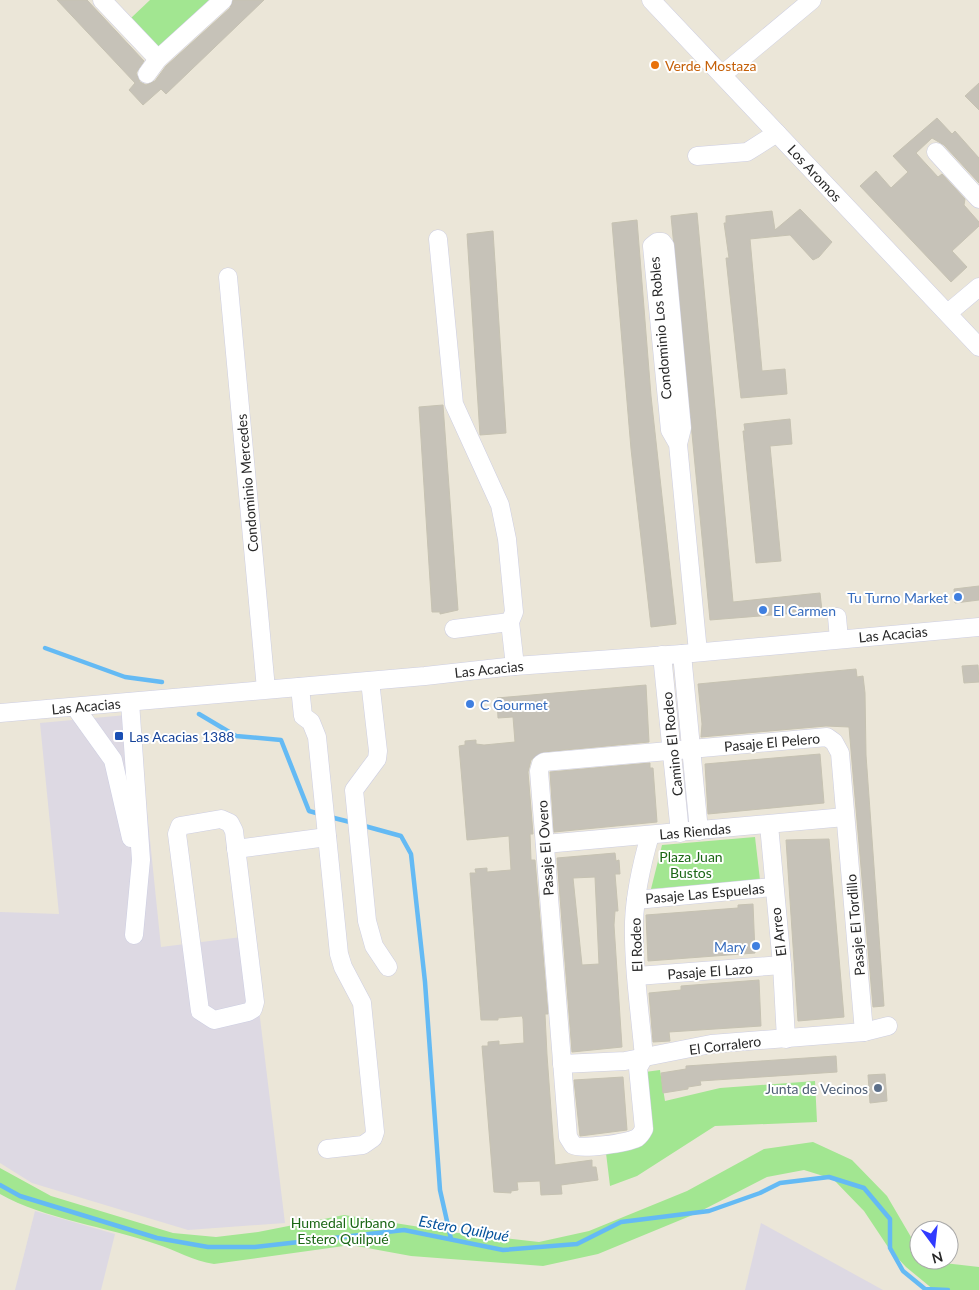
<svg xmlns="http://www.w3.org/2000/svg" width="979" height="1290" font-family="Lato,sans-serif">
<style>
.industrial{fill:#ddd9e3}
.green{fill:#a2e691}
.lines{fill:none;stroke-linecap:round;stroke-linejoin:round}
.stream{stroke:#64baf4;stroke-width:4.5}
.building{fill:#c6c2b8;stroke:#c6c2b2;fill-rule:evenodd}
.minor-casing{stroke:#cdcee2;stroke-width:19}
.minor{stroke:#fff;stroke-width:18}
.food-dot{fill:#e8710a;stroke:#fff;stroke-width:2}
.shop-dot{fill:#3f7fe0;stroke:#fff;stroke-width:2}
.transit-dot{fill:#1a4fb4;stroke:#fff;stroke-width:2}
.service-dot{fill:#5c6f8a;stroke:#fff;stroke-width:2}
.labels{text-anchor:middle;dominant-baseline:central;stroke-width:4;stroke-linejoin:round;paint-order:stroke}
.food-label{font-size:14px;fill:#c56008;stroke:#fff;text-anchor:start}
.street-label{font-size:14px;fill:#282828;stroke:#fff}
.shop-label{font-size:14px;fill:#366cbe;stroke:#fff;text-anchor:end}
.transit-label{font-size:14px;fill:#164399;stroke:#fff;text-anchor:start}
.park-label{font-size:14px;fill:#1b6715;stroke:#fff}
.service-label{font-size:14px;fill:#4e5e75;stroke:#fff;text-anchor:end}
.water-label{font-size:15px;font-style:italic;fill:#06549d;stroke:#fff}
</style>
<rect width="100%" height="100%" fill="#ebe6d8"/>
<g class="industrial">
<polygon points="137,714 161,947 250,936 285,1223 188,1230 32,1183 0,1163 0,912 59,914 40,723"/>
<polygon points="35,1211 115,1234 101,1290 15,1290"/>
<polygon points="761,1223 883,1290 745,1290"/>
</g>
<g class="green">
<polygon points="150,0 209,0 159,47 131,18"/>
<polygon points="755,837 760,880 651,889 662,845"/>
<polygon points="660,1070 665,1101 720,1088 815,1081 817,1122 715,1126 637,1176 610,1186 606,1153 637,1147 645,1072"/>
<path d="M 813,1142 L 852,1160 L 887,1196 L 911,1237 L 919,1243 L 919,1260 L 940,1260 L 944,1263 L 979,1267 L 979,1290 L 934,1290 L 906,1267 L 890,1250 L 864,1211 L 833,1179 L 804,1170 L 767,1177 L 695,1214 L 598,1254 L 543,1266 L 411,1256 L 351,1245 L 214,1264 C 193,1261 176,1250 156,1244 C 108,1227 44,1219 0,1194 L 0,1168 L 51,1196 L 173,1233 L 216,1237 L 258,1232 L 344,1215 L 458,1233 L 539,1242 L 589,1231 L 687,1191 L 764,1149 Z"/>
</g>
<g class="lines">
<g class="stream">
<polyline points="45,648 125,677 162,682"/>
<polyline points="199,714 236,736 281,740 309,811 320,814"/>
<polyline points="330,817 354,823"/>
<polyline points="361,825 401,836 411,854 425,982 440,1190 451,1239"/>
<polyline points="0,1185 20,1196 157,1238 208,1247 255,1247 404,1230 503,1250 577,1244 621,1222 709,1211 760,1193 780,1183 829,1177 864,1188 890,1219 890,1248 903,1271 925,1289 948,1290"/>
</g>
</g>
<g class="building">
<polygon points="57,0 87,0 144,61 136,73 140,82 146,85 155,81 166,66 230,8 233,0 264,0 166,94 161,89 143,105 129,90 135,83"/>
<polygon points="979,83 979,110 965,96"/>
<polygon points="937,118 952,134 955,131 979,158 979,183 944,145 932,138 916,153 938,177 942,174 965,199 964,205 979,222 979,226 952,251 967,267 951,282 860,186 876,171 891,188 908,172 893,156"/>
<polygon points="800,209 832,242 819,257 813,260 790,235 750,239 762,371 785,369 787,394 741,398 726,258 729,258 724,223 726,223 726,216 772,211 775,230"/>
<polygon points="697,213 733,602 820,593 822,611 710,620 671,216"/>
<polygon points="637,220 651,396 676,624 651,627 631,449 612,223"/>
<polygon points="493,231 506,433 480,435 467,234"/>
<polygon points="443,405 458,610 440,614 440,612 432,612 419,407"/>
<polygon points="790,419 792,444 770,446 781,561 756,563 743,431 745,431 744,424"/>
<polygon points="979,586 979,600 955,603 954,589"/>
<polygon points="978,665 979,682 964,683 962,666"/>
<polygon points="856,669 857,677 863,676 865,693 866,755 884,1006 873,1007 849,727 826,726 701,737 702,724 698,684"/>
<polygon points="646,685 649,742 543,752 531,760 528,772 533,834 530,834 531,860 535,860 548,1014 545,1014 547,1055 555,1165 592,1160 592,1167 596,1167 598,1180 561,1185 562,1194 541,1195 540,1181 517,1182 518,1190 511,1191 511,1193 494,1192 482,1046 488,1046 488,1042 499,1041 499,1045 524,1043 523,1019 522,1016 498,1018 498,1020 481,1020 470,873 476,873 475,869 487,868 487,872 511,870 509,836 467,840 459,746 465,745 465,741 476,740 476,744 484,745 515,742 513,717 498,718 497,698"/>
<polygon points="820,754 824,803 708,814 705,764"/>
<polygon points="650,763 650,768 653,768 657,822 554,832 550,772"/>
<polygon points="829,839 844,1017 798,1021 786,840"/>
<path d="M 615,853 L 616,861 L 619,860 L 620,874 L 615,874 L 618,911 L 615,911 L 614,925 L 622,1047 L 572,1052 L 557,858 ZM 595,877 L 599,964 L 582,965 L 573,878 Z"/>
<polygon points="753,904 755,953 648,961 646,915 738,908 738,905"/>
<polygon points="759,980 761,1026 669,1032 670,1041 653,1042 649,993 681,990 681,986"/>
<polygon points="836,1056 837,1072 700,1081 701,1085 688,1087 688,1089 663,1093 661,1073 686,1069 686,1066"/>
<polygon points="885,1074 887,1101 870,1103 868,1075"/>
<polygon points="623,1077 627,1130 580,1136 574,1080"/>
</g>
<g class="lines">
<g class="minor-casing">
<g id="minor">
<polyline points="102,0 158,59"/>
<polyline points="651,0 979,347"/>
<polyline points="147,74 158,59 223,0"/>
<polyline points="722,75 812,0"/>
<polyline points="936,152 979,199"/>
<polyline points="697,156 747,152 777,133"/>
<polyline points="438,239 454,404 500,505 507,539 514,612 510,622 515,666"/>
<polyline points="228,277 266,689"/>
<polyline points="948,313 979,287"/>
<polyline points="678,444 670,430 652,246 657,242 662,242 665,246 682,428 678,444 698,652"/>
<polyline points="837,617 839,639"/>
<polyline points="454,629 510,622"/>
<polyline points="682,654 699,831"/>
<polyline points="662,655 680,833"/>
<polyline points="370,681 378,751 377,759 354,790 367,921 374,946 388,967"/>
<polyline points="300,687 303,716 311,722 317,737 339,954 343,967 362,1003 375,1132 373,1138 363,1145 327,1149"/>
<polyline points="130,702 141,860 134,935"/>
<polyline points="75,707 113,760 131,838"/>
<polyline points="0,713 425,676 515,666 682,654 979,627"/>
<polygon points="221,819 230,823 234,831 255,1002 253,1009 248,1012 214,1020 200,1011 177,834 180,826"/>
<polyline points="769,825 782,965 786,1039"/>
<path d="M 650,835 C 642,863 635,893 634,922 C 633,967 640,1012 644,1057 L 638,1068 L 644,1129 C 642,1133 641,1135 637,1138 C 627,1143 581,1150 573,1145 L 568,1137 L 539,771 L 541,764 L 544,762 L 827,737 L 834,742 L 840,753 L 864,1032"/>
<polyline points="545,844 845,817"/>
<polyline points="236,849 327,837"/>
<polyline points="636,900 773,887"/>
<polyline points="637,976 782,965"/>
<polyline points="562,1064 625,1061 711,1044 864,1032 888,1026"/>
</g>
</g>
<use href="#minor" class="minor"/>
</g>
<circle class="food-dot" cx="655" cy="65" r="5"/>
<g class="shop-dot">
<circle cx="958" cy="597" r="5"/>
<circle cx="763" cy="610" r="5"/>
<circle cx="470" cy="704" r="5"/>
<circle cx="756" cy="946" r="5"/>
</g>
<rect class="transit-dot" x="114" y="731" width="10" height="10" rx="2.5"/>
<circle class="service-dot" cx="878" cy="1088" r="5"/>
<g class="labels">
<g class="food-label">
<text x="665" y="65">Verde Mostaza</text>
</g>
<g class="street-label">
<text transform="translate(815 173) rotate(47)">Los Aromos</text>
<text transform="translate(660 328) rotate(-95)">Condominio Los Robles</text>
<text transform="translate(247 483) rotate(-95)">Condominio Mercedes</text>
<text transform="translate(893 634) rotate(-5)">Las Acacias</text>
<text transform="translate(489 669) rotate(-6)">Las Acacias</text>
<text transform="translate(86 706) rotate(-5)">Las Acacias</text>
<text transform="translate(772 742) rotate(-5)">Pasaje El Pelero</text>
<text transform="translate(672 744) rotate(-96)">Camino El Rodeo</text>
<text transform="translate(695 831) rotate(-5)">Las Riendas</text>
<text transform="translate(545 848) rotate(-94)">Pasaje El Overo</text>
<text transform="translate(705 893) rotate(-5)">Pasaje Las Espuelas</text>
<text transform="translate(855 925) rotate(-95)">Pasaje El Tordillo</text>
<text transform="translate(778 932) rotate(-97)">El Arreo</text>
<text transform="translate(636 945) rotate(-92)">El Rodeo</text>
<text transform="translate(710 971) rotate(-4)">Pasaje El Lazo</text>
<text transform="translate(725 1045) rotate(-7)">El Corralero</text>
</g>
<g class="shop-label">
<text x="948" y="597">Tu Turno Market</text>
<text x="773" y="610" text-anchor="start">El Carmen</text>
<text x="480" y="704" text-anchor="start">C Gourmet</text>
<text x="746" y="946">Mary</text>
</g>
<g class="transit-label">
<text x="129" y="736">Las Acacias 1388</text>
</g>
<g class="park-label">
<text x="691" y="856">Plaza Juan<tspan x="691" dy="16">Bustos</tspan></text>
<text x="343" y="1222">Humedal Urbano<tspan x="343" dy="16">Estero Quilpué</tspan></text>
</g>
<g class="service-label">
<text x="868" y="1088">Junta de Vecinos</text>
</g>
<g class="water-label">
<text transform="translate(464 1228) rotate(10)">Estero Quilpué</text>
</g>
</g>
<g transform="translate(934 1245) rotate(165)"><circle r="24" fill="#ffffff" stroke="#a9a9a9"/>
<path d="M0-4L9 19L0 12L-9 19Z" fill="#313bff"/>
<text y="-8" font-size="14" font-weight="bold" text-anchor="middle" fill="#282828">N</text>
</g>
</svg>
